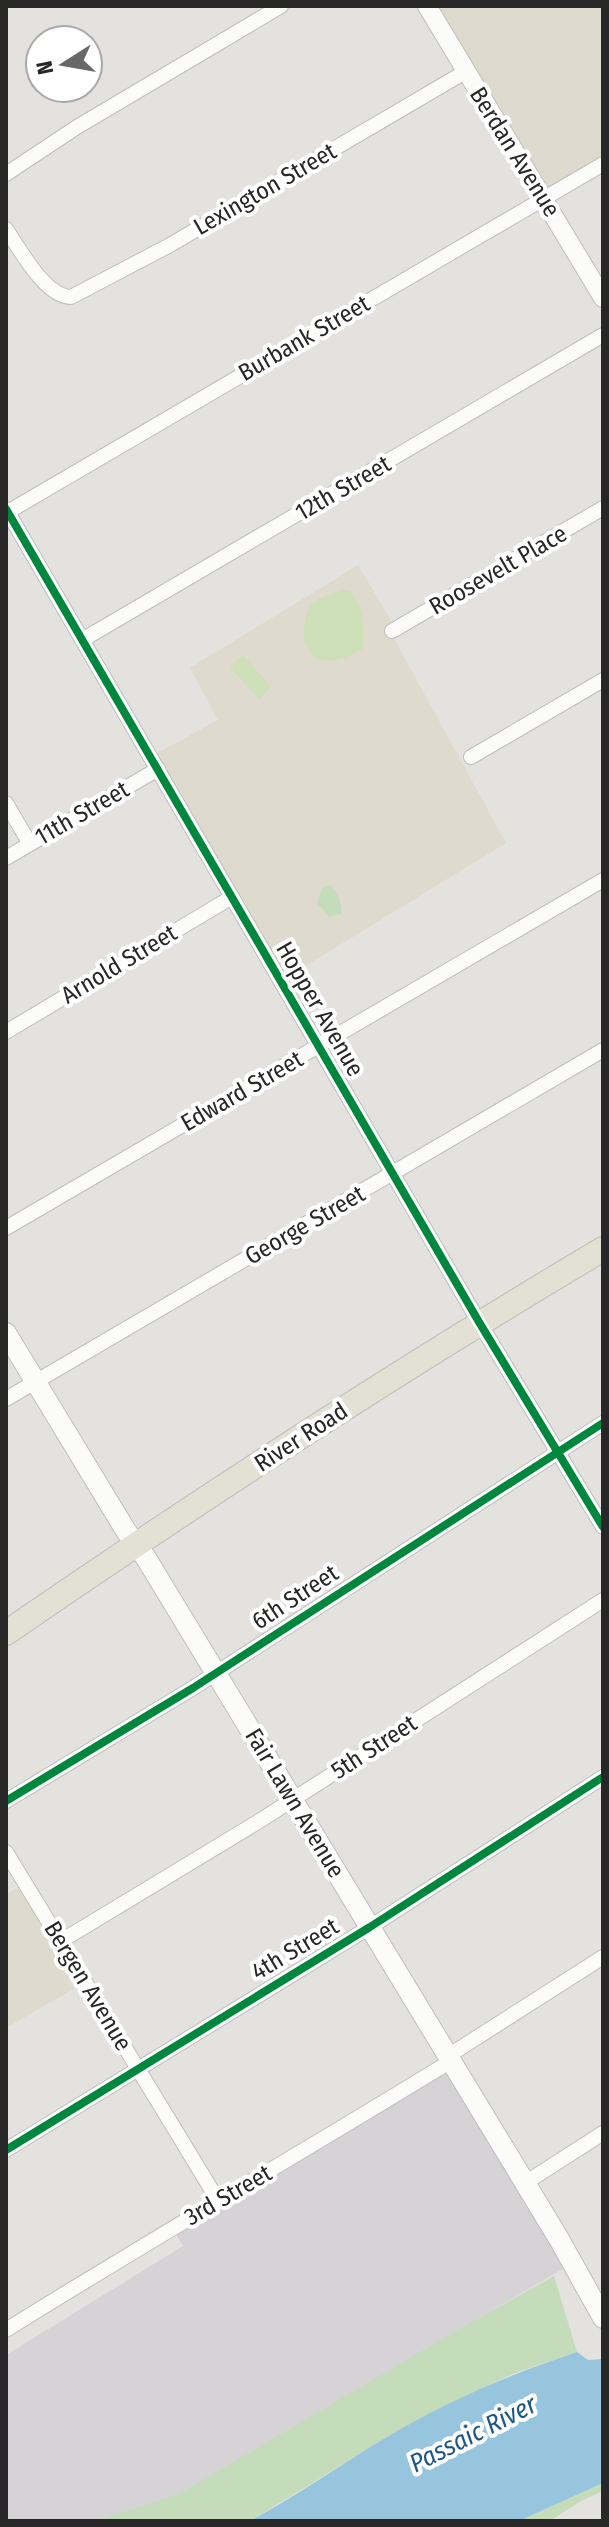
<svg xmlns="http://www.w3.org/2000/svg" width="609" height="2527" font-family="'Fira Sans Condensed',sans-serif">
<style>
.industrial{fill:#d5d3d5}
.education{fill:#dedacd}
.green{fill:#c5dcba}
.pitch{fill:#cde0b8}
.water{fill:#98c5de}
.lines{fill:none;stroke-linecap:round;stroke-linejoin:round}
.minor-casing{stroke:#bebebe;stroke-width:16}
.tertiary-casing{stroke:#bebebe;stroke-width:20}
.secondary-casing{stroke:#bebebe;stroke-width:22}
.primary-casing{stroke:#bebdbc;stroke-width:26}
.minor{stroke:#fbfbfa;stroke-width:14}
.tertiary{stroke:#fbfbfa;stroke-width:18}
.secondary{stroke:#fbfbfa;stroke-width:20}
.primary{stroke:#e3e0d4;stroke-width:24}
.cycleway-casing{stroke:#fff;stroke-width:13}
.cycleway{stroke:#00873e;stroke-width:8}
.labels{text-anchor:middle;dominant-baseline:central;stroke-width:8;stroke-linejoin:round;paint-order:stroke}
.street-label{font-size:24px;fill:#272727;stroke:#fff}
.water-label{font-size:26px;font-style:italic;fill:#1c5785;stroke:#fff}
</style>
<rect width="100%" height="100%" fill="#e4e2de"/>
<polygon class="industrial" points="451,2061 573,2263 179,2495 96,2521 6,2521 6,2355 183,2246 172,2227"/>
<g class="education">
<polygon points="427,6 603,6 603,164 544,197"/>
<polygon points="358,565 396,629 391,633 506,843 281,981 150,757 218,720 190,668"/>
<polygon points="25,1883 85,1982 6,2028 6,1895"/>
</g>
<g class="green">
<path d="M 330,885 C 337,891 343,905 341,914 L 329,917 L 317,903 L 322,888 Z"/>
<polygon points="554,2276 577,2352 515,2373 451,2403 387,2437 250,2521 96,2521 179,2494 454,2332"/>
<polygon points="603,2483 603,2491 581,2501 550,2521 519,2521"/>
</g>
<g class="pitch">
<path d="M 343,590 L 352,592 C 362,608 366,631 362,649 C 335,666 303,669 304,627 C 305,619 307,609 313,603 C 320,597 334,594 343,590 Z"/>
<polygon points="243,655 271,687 259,699 230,667"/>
</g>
<path class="water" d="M 577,2352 L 588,2360 L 603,2359 L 603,2483 L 519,2521 L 250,2521 C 297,2496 341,2464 387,2437 C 447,2401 511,2374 577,2352 Z"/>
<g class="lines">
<g class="minor-casing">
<g id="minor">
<polyline points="6,174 77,127 281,6"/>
<path d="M 6,229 C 20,249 45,297 71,297 L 170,245 L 465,72"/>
<polyline points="6,509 479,1322 603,1527"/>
<polyline points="6,513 603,164"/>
<polyline points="392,631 603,508"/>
<polyline points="82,640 603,335"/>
<polyline points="471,757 603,680"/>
<polyline points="6,803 30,844"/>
<polyline points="6,858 158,769"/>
<polyline points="6,1032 232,897"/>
<polyline points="6,1228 603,880"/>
<polyline points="6,1399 603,1050"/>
<polyline points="6,1801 193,1688 603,1423"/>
<polyline points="6,1852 219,2202"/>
<polyline points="61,1941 261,1820 603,1600"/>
<polyline points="448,2056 603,1957"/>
<polyline points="6,2150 370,1927 603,1777"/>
<polyline points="525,2183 603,2133"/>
<path d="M 6,2330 C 153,2238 303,2152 451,2061"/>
</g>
</g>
<g class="tertiary-casing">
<polyline id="tertiary" points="427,6 603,298"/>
</g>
<g class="secondary-casing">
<polyline id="secondary" points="6,1333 126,1531 146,1558 559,2239 603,2318"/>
</g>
<g class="primary-casing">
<path id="primary" d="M 6,1633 C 201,1499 399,1370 603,1249"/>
</g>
<use href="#minor" class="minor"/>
<use href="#tertiary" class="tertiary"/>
<use href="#secondary" class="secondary"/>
<use href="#primary" class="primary"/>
<g class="cycleway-casing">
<g id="cycleway">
<polyline points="6,509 479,1322 603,1527"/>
<polyline points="6,1801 193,1688 603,1423"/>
<polyline points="6,2150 370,1927 603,1777"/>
</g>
</g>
<use href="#cycleway" class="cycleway"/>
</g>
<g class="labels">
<g class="street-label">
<text transform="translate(515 152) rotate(58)">Berdan Avenue</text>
<text transform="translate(265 189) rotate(-30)">Lexington Street</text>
<text transform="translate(304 338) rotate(-30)">Burbank Street</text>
<text transform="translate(343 488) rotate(-30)">12th Street</text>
<text transform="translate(498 570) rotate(-30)">Roosevelt Place</text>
<text transform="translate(82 813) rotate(-30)">11th Street</text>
<text transform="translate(119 964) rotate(-31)">Arnold Street</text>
<text transform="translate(320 1009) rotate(60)">Hopper Avenue</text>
<text transform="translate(242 1091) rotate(-30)">Edward Street</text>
<text transform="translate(305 1225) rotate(-30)">George Street</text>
<text transform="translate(301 1437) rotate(-33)">River Road</text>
<text transform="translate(295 1597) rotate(-33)">6th Street</text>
<text transform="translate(374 1747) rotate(-33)">5th Street</text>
<text transform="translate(295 1803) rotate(59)">Fair Lawn Avenue</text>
<text transform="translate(295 1949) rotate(-31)">4th Street</text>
<text transform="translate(88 1986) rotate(59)">Bergen Avenue</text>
<text transform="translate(228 2195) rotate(-30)">3rd Street</text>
</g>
<g class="water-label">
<text transform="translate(473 2434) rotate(-27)">Passaic River</text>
</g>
</g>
<rect width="609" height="2527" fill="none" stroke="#272727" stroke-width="16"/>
<g transform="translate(64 64) rotate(259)"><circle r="38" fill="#ffffff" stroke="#a9a9a9" stroke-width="2"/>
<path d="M0-6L14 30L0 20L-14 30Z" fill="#696867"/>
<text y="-12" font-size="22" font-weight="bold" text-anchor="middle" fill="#272727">N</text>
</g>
</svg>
